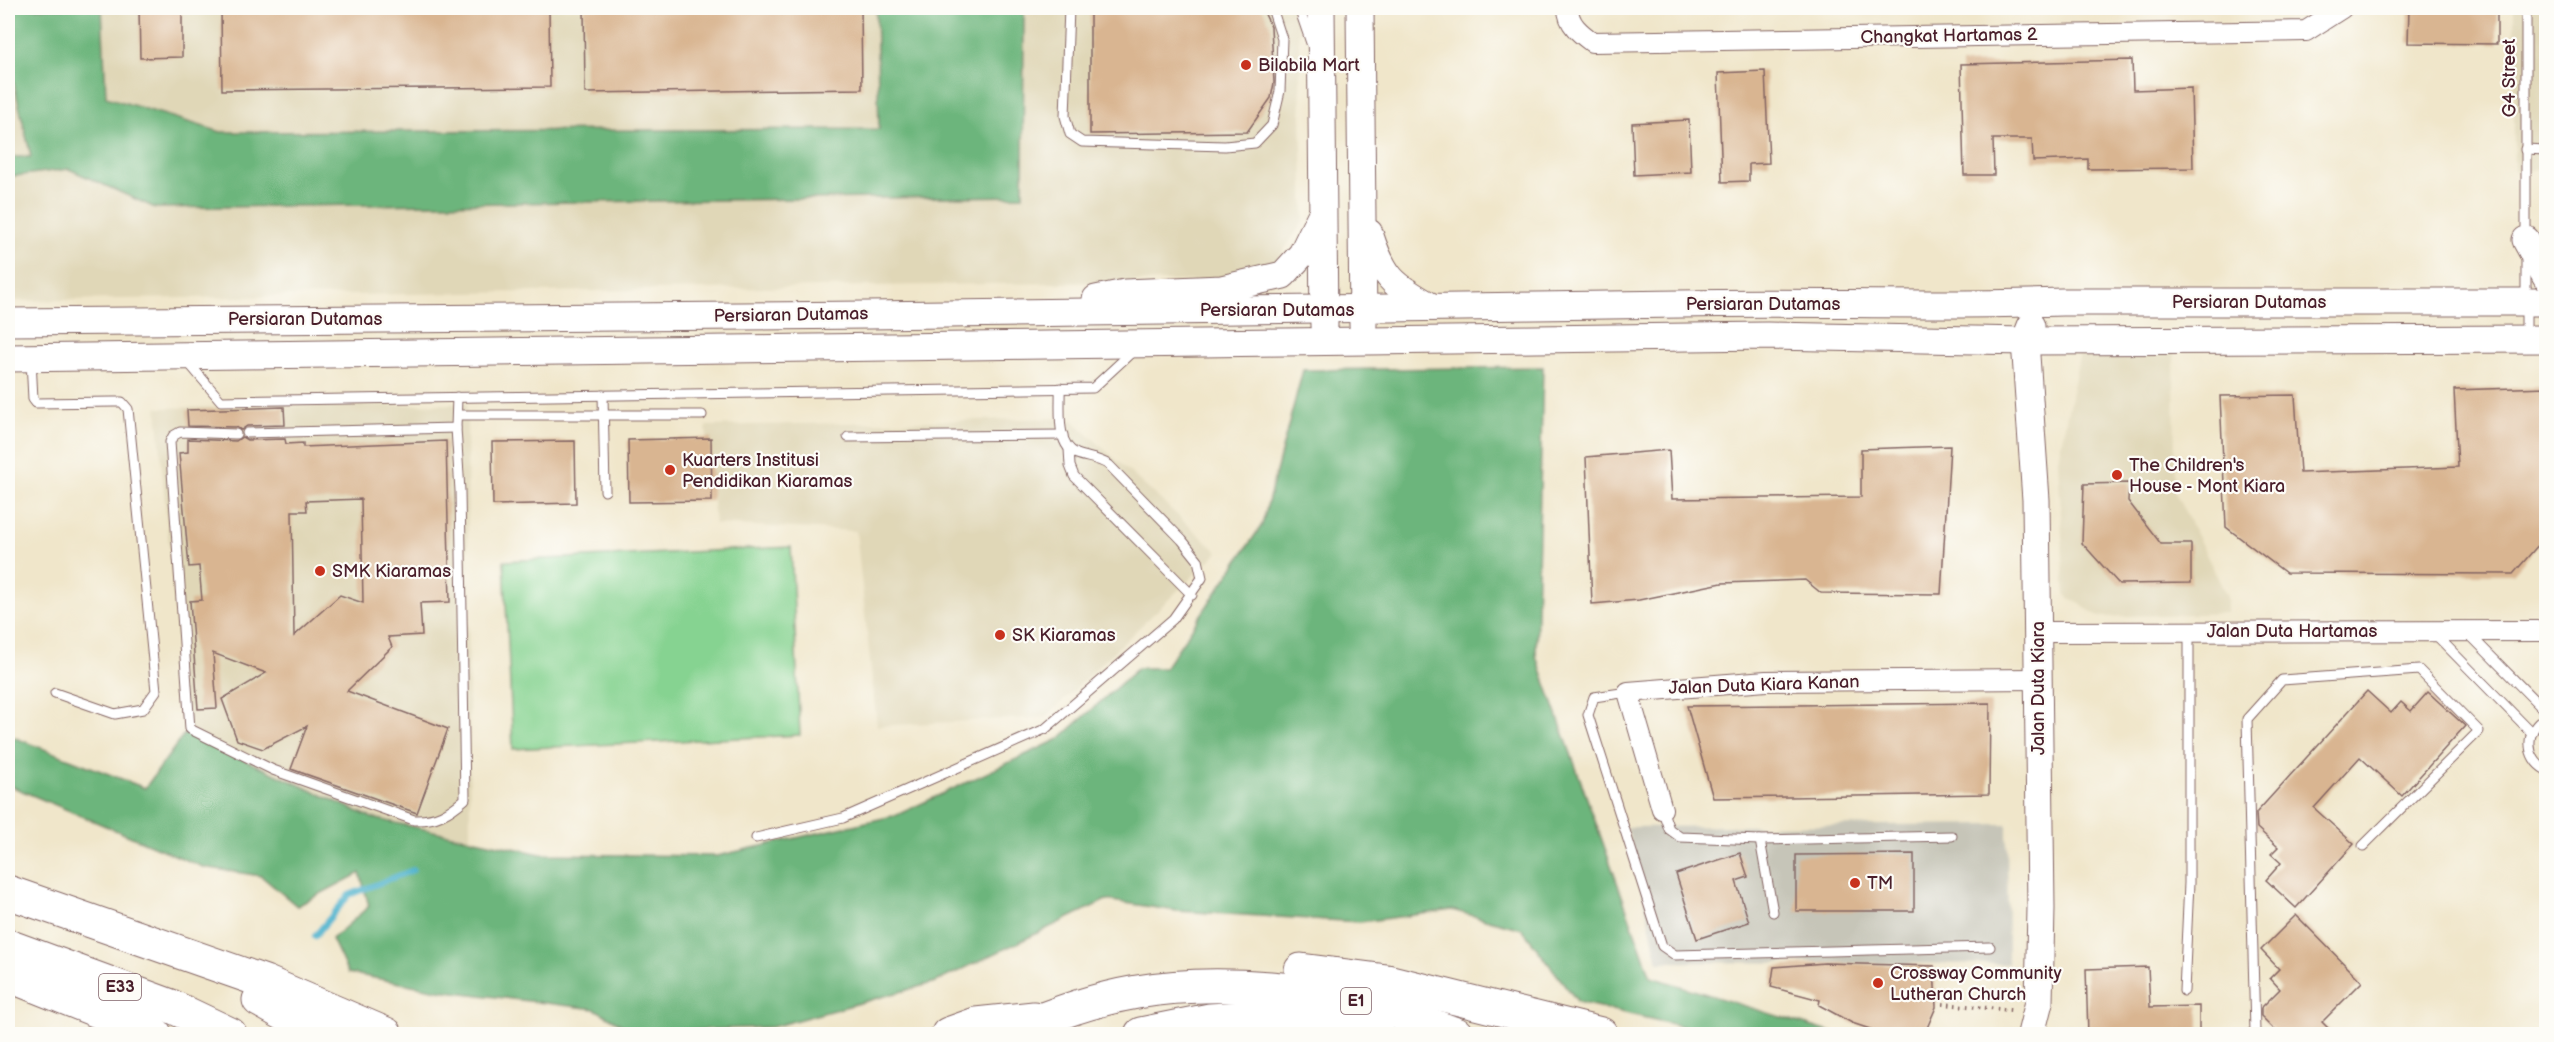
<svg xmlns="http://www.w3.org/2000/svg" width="2554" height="1042" font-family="'Balsamiq Sans',sans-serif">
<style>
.built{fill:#e0d7b7}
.industrial{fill:#c6c5b8}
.green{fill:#86d391;stroke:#68795e;stroke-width:1.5}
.forest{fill:#6cb57b;stroke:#5b6a53;stroke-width:1.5}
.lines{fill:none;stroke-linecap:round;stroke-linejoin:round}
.stream{stroke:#4eb2cd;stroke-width:6}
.building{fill:#d9b591;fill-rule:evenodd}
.lane-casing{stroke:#846563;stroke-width:11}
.street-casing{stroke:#846563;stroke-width:22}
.secondary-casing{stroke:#846563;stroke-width:29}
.highway-casing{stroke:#846563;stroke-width:35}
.path{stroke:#846563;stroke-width:4;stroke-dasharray:1.5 4.5;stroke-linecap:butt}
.lane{stroke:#fff;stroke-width:9}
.street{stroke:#fff;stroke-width:20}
.secondary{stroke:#fff;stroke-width:27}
.highway{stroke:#fff;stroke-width:33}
.poi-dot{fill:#c8321e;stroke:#fdfcf7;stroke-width:2}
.labels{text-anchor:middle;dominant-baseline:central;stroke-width:4.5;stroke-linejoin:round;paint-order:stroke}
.shield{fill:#fdfcf7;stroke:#806168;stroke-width:1.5}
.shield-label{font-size:16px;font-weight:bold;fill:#4a1f2b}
.street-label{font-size:18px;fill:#4a1f2b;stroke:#fdfcf7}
.poi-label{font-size:18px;fill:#4a1f2b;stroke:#fdfcf7;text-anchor:start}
</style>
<rect width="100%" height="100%" fill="#fdfcf7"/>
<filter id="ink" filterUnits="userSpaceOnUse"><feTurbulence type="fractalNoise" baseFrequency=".0167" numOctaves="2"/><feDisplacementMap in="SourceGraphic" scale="12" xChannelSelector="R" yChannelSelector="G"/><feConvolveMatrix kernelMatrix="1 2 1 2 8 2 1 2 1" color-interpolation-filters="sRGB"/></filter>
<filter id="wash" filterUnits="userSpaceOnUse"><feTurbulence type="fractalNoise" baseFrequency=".008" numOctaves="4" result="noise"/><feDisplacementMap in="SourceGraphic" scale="24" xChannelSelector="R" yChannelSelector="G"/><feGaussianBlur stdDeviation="1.35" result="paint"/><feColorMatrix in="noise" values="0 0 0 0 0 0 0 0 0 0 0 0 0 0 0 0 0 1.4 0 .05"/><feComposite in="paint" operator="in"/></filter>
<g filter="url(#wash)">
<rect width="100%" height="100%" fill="#f0e6ca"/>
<g class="built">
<polygon points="8,8 1298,8 1304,220 1276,262 1230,280 8,301"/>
<polygon points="2514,8 2546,8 2546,170 2514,171"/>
<polygon points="2174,351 2175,492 2227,596 2227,613 2100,617 2065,595 2058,459 2080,353"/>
<polygon points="467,404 470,839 372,818 185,733 157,408"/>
<polygon points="1070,418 1218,552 1046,717 877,726 856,531 715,524 706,426"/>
</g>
<polygon class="industrial" points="2007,824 2008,964 1658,962 1627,827"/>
<polygon class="green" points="791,547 800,735 513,749 504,561"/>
<g class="forest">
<polygon points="8,8 102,8 106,97 221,132 879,129 876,8 1024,8 1023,196 155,208 69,169 8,177 8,157 31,157 8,58"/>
<polygon points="1543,367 1536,656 1651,977 1836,1034 1715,1034 1578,1002 1522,929 1452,910 1360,922 1177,911 1106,900 936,982 772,1027 634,1032 595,1009 438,990 348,973 332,939 369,906 360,873 297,906 261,876 203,867 8,785 8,735 145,788 185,733 372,818 541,854 717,856 897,815 1059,739 1138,668 1165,668 1262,525 1303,370"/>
</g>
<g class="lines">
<polyline class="stream" points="315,936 349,895 413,870"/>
</g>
<g id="blocks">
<g class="building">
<polygon points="139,8 182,8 182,57 140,58"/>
<polygon points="221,8 549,8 550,87 222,90"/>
<polygon points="584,8 861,8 862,89 585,93"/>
<polygon points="1090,8 1262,8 1271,27 1274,83 1271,98 1247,132 1090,134"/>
<polygon points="2409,8 2497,8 2497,44 2408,43"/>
<polygon points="2132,60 2133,90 2191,88 2193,168 2088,169 2088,159 2033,161 2032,139 1993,139 1994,175 1964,175 1961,64"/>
<polygon points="1765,71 1769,163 1749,164 1749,181 1722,182 1718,73"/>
<polygon points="1689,120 1691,172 1634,175 1632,123"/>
<polygon points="2547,387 2547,535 2513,574 2286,573 2226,527 2220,396 2295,395 2300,473 2458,467 2454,390"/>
<polygon points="284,407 285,425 247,426 241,430 236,427 188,426 187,410"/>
<path d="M 242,437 L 247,440 L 285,439 L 286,444 L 303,443 L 303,447 L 446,441 L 450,602 L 420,603 L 422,635 L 388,637 L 392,647 L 347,691 L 448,729 L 417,813 L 291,769 L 307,726 L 263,749 L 237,740 L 222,699 L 266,673 L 213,653 L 217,708 L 198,709 L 190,601 L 202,600 L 199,566 L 189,567 L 179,453 L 188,452 L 188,439 L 236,441 ZM 361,499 L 363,603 L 340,595 L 294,636 L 292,511 L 307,511 L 306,501 Z"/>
<polygon points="711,438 712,501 629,502 628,440"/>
<polygon points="575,441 576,503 493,505 492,442"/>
<polygon points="1950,446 1941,594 1821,593 1805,580 1722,583 1639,600 1592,604 1586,457 1669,450 1672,499 1861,497 1861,449"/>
<polygon points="2129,483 2128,501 2161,544 2191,544 2191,583 2119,584 2082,543 2084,484"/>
<polygon points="2367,691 2391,713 2401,702 2411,711 2428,692 2465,726 2402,796 2360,757 2314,808 2354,844 2296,908 2266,880 2281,863 2271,854 2278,847 2257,828 2256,813"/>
<polygon points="1990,703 1989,794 1713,798 1687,706"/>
<polygon points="1740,853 1748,877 1736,881 1749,922 1697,939 1676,874"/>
<polygon points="1914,854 1914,911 1796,911 1796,855"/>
<polygon points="2296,915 2362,982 2322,1022 2335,1035 2280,1035 2261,1016 2261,1008 2280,989 2270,978 2279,969 2261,950"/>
<polygon points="1825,963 1934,966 1936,1007 1924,1035 1888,1035 1852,1023 1819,1005 1820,1000 1771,987 1774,967"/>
<polygon points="2148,967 2150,1007 2199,1006 2199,1035 2088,1035 2086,969"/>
</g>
</g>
</g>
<g filter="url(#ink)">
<use href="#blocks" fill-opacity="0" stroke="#846563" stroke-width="1.5"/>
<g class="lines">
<g class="lane-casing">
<g id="lane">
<polyline points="1069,8 1065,116 1070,134 1082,142 1225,146 1255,143 1272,125 1280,91 1282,39 1272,8"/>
<polyline points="1299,8 1311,43"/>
<polyline points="2525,149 2546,150"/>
<polyline points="2526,239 2526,8"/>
<polyline points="2526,259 2526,338"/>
<polyline points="31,360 33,399 36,403 114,402 122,402 128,409 156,691 143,709 115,714 55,693"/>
<polyline points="187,361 221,401 1093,388 1133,351"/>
<polyline points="603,395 605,491"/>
<polyline points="457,415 702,415"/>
<polyline points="247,433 456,428 457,397"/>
<path d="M 236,434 L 180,432 L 173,436 L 170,442 L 190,729 L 273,770 L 414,820 C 436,821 449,813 465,799 L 460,491 L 456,428"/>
<polyline points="848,437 1063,435"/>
<polyline points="1069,449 1070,466 1074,476 1192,595"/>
<polyline points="2435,634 2532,733"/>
<polyline points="2469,634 2546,712"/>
<polyline points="1628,692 1594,697 1588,715 1662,946 1675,955 1990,947"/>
<path d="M 2546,718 C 2524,729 2525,759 2546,770"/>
<polyline points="1662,809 1669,829 1680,837 1760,840 1952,836"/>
<path d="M 756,838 L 843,818 L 1045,729 L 1173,619 L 1202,578 L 1198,560 L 1182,540 L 1109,465 C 1098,458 1088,458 1077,454 C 1055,445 1061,408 1060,388"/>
<polyline points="1760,840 1773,912"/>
<polyline points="2184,991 2189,883 2189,631"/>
<polyline points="2257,1034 2255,1032 2247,719 2282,680 2419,670 2479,731 2363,846"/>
</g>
</g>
<g class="street-casing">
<g id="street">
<path d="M 1568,8 C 1568,24 1580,33 1592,42 L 2306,31 L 2342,8"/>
<polyline points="2038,632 2546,631"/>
<polyline points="1662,809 1628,692 1766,681 2038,679"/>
</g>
</g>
<g class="secondary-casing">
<g id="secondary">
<polyline points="1321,8 1324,326"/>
<polyline points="1360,8 1363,325"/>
<path d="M 1369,233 C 1383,277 1392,285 1432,307"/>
<polyline points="2526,240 2546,277"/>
<polyline points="1096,299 1125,293 1222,289 1283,275 1302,254 1320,217"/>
<path d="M 8,322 C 565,317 1123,315 1680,304 C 1807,301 1935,307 2062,302 L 2546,302"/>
<polyline points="8,358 1767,336 2025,341 2546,339"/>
<polyline points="2031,1034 2039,1002 2041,908 2036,500 2025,341 2031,326"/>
</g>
</g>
<g class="highway-casing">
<g id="highway">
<polyline points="8,892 265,982 386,1034"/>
<polyline points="8,946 171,1006 230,1034"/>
<polyline points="1301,970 1387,981 1601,1034"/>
<polyline points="8,975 155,1034"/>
<polyline points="259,1000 320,1034"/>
<polyline points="948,1034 976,1024 1034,1018"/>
<path d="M 1008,1034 C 1099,992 1170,980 1270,988 C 1305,991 1341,995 1374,1005 C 1402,1013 1429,1025 1456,1034"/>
<polyline points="1141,1034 1210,1020 1295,1015 1377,1025"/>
</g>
</g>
<polyline class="path" points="1943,1004 2011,1010"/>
<use href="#lane" class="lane"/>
<use href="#street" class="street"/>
<use href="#secondary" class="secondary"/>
<use href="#highway" class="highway"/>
</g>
</g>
<g class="poi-dot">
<circle cx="1246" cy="65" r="6"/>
<circle cx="670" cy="470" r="6"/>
<circle cx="2117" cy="475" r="6"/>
<circle cx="320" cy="571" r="6"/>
<circle cx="1000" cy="635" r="6"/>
<circle cx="1855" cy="883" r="6"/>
<circle cx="1878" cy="983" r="6"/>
</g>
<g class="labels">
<g class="shield">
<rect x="99" y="974" width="42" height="26" rx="4.5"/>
<rect x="1341" y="988" width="30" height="26" rx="4.5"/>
</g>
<g class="shield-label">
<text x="120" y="987">E33</text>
<text x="1356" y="1001">E1</text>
</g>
<g class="street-label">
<text transform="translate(1949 36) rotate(-1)">Changkat Hartamas 2</text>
<text transform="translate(2509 78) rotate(-90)">G4 Street</text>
<text x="2249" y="302">Persiaran Dutamas</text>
<text x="1763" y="304">Persiaran Dutamas</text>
<text x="1277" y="310">Persiaran Dutamas</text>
<text transform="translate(791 315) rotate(-1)">Persiaran Dutamas</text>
<text x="305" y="319">Persiaran Dutamas</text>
<text x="2292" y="631">Jalan Duta Hartamas</text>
<text transform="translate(1764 685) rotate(-2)">Jalan Duta Kiara Kanan</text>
<text transform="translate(2038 688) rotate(-90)">Jalan Duta Kiara</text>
</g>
<g class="poi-label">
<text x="1258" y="65">Bilabila Mart</text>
<text x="682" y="460">Kuarters Institusi<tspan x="682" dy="21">Pendidikan Kiaramas</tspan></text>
<text x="2129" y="465">The Children's<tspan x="2129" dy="21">House - Mont Kiara</tspan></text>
<text x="332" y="571">SMK Kiaramas</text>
<text x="1012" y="635">SK Kiaramas</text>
<text x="1867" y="883">TM</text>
<text x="1890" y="973">Crossway Community<tspan x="1890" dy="21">Lutheran Church</tspan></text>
</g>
</g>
<rect width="2554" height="1042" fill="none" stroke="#fdfcf7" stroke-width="30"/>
</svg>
